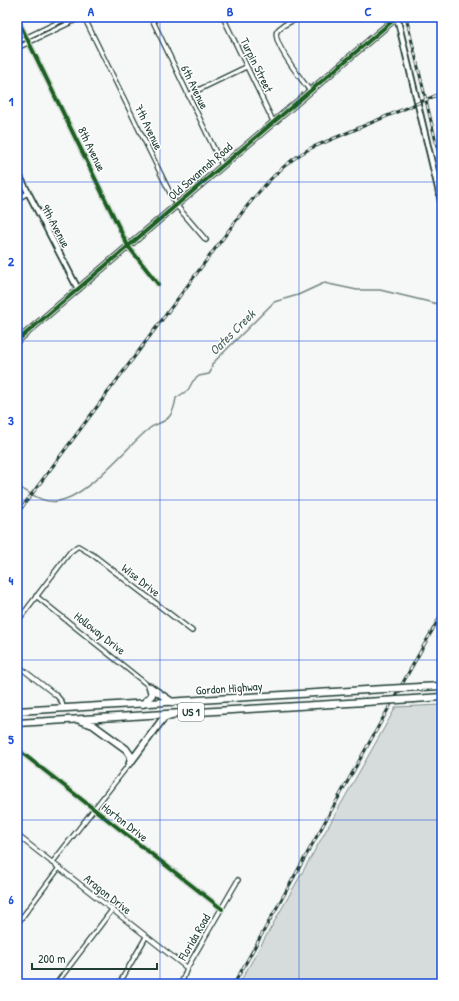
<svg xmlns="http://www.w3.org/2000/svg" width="459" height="1001" font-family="'Patrick Hand',sans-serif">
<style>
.green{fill:#d6dcdb;stroke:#7a8c88}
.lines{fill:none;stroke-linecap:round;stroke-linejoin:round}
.stream{stroke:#72857f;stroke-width:1.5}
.minor-casing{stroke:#1f3d34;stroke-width:6}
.tertiary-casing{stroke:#1f3d34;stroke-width:8}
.trunk-casing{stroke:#1f3d34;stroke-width:9}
.minor{stroke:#fff;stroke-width:3.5}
.tertiary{stroke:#fff;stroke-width:4.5}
.trunk{stroke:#fff;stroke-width:6}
.rail-casing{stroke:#1f3d34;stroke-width:3}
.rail{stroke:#fff;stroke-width:1.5;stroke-dasharray:4.5;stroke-linecap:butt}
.trunk-bridge-casing{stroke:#1f3d34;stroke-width:9;stroke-linecap:butt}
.trunk-bridge{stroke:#fff;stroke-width:6}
.cycleway-casing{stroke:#fff;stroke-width:6}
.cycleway{stroke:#1b5e20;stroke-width:4}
.grid{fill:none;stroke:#1d4ed8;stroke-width:1;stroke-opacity:0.55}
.labels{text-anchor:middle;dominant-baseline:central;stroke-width:3;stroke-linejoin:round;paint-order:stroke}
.shield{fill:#fff;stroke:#627771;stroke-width:1}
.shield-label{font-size:11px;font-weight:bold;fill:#1f3d34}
.street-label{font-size:12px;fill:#1f3d34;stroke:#fff}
.water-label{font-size:13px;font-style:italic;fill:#49615a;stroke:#fff}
.neatline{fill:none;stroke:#1d4ed8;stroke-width:1.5}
.grid-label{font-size:13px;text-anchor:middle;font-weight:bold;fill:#1d4ed8}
</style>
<rect width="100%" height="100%" fill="#f6f7f7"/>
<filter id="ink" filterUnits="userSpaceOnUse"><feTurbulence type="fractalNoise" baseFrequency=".025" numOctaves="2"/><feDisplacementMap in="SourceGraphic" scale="8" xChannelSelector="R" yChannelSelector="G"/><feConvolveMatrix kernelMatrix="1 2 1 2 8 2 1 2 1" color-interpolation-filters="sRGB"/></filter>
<g filter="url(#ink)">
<polygon class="green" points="442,705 442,984 239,984 396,707"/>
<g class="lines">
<path class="stream" d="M 17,486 C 30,493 43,504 58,501 C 89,496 126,447 150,428 C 156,424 165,422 169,417 C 174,411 175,405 176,398 L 188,390 L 193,381 L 199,376 L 209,374 L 211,371 L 212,364 L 274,302 L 298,295 L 324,283 L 357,290 L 380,290 L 442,305"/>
<g class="minor-casing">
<g id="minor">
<polyline points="84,17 176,205 206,240"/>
<polyline points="151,17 222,165"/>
<polyline points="223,17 273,121"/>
<polyline points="17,18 128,246 158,284"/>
<path d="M 299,18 C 292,21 281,25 277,31 C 271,42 303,81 310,91"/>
<polyline points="17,42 69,17"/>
<polyline points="17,48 82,17"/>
<polyline points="188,95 246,67"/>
<polyline points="17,199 28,193"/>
<polyline points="36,596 150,687"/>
<polyline points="17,622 70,552 78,546 93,555 192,631"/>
<polyline points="17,665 57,696 62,702 63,708"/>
<polyline points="17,749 222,909"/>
<polyline points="17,835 187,968"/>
<polyline points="52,863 130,763"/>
<polyline points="17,924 59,868"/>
<polyline points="56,984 112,910"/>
<polyline points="119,984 146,937"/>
<polyline points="181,984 187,968 238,880"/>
</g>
</g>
<g class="tertiary-casing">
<g id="tertiary">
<polyline points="397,17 442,205"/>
<polyline points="17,171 78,289"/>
<polyline points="17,341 397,17"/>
</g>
</g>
<g class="trunk-casing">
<g id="trunk">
<polyline points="150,687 172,702"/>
<polyline points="420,687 442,686"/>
<polyline points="414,699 442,697"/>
<polyline points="143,704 152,695 150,687"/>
<polyline points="17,711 367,690"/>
<polyline points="81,721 93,725 126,749 131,756 130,763"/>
<polyline points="17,723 365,702"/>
<polyline points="130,763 162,720 165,717 172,716"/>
</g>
</g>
<use href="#minor" class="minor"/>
<use href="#tertiary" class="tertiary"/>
<use href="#trunk" class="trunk"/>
<g class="rail-casing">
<g id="rail">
<polyline points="406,17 442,167"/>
<path d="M 17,514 L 244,210 C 264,185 283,163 311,148 L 442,93"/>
<polyline points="234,984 442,613"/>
</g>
</g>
<use href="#rail" class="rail"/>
<g class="trunk-bridge-casing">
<g id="trunk-bridge">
<polyline points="367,690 420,687"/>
<polyline points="365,702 414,699"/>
</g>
</g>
<use href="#trunk-bridge" class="trunk-bridge"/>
<g class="cycleway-casing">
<g id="cycleway">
<polyline points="17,18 128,246 158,284"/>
<polyline points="17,341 397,17"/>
<polyline points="17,749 222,909"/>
</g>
</g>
<use href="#cycleway" class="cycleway"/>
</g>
</g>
<path class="grid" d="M 160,17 L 160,984M 299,17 L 299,984M 17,182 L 442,182M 17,341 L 442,341M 17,500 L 442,500M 17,660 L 442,660M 17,820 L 442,820"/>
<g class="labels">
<rect class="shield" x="178" y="703" width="26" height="18" rx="3"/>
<g class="shield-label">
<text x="191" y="712">US 1</text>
</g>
<g class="street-label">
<text transform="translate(257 65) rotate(64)">Turpin Street</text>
<text transform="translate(195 87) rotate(64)">6th Avenue</text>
<text transform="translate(149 127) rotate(64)">7th Avenue</text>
<text transform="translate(92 149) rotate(64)">8th Avenue</text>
<text transform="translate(200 171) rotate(-41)">Old Savannah Road</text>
<text transform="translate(56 226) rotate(62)">9th Avenue</text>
<text transform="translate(141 580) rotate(38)">Wise Drive</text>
<text transform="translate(100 633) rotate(38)">Holloway Drive</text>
<text transform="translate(229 688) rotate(-4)">Gordon Highway</text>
<text transform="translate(125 822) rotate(38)">Horton Drive</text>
<text transform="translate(108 894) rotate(38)">Aragon Drive</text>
<text transform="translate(194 937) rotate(-60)">Florida Road</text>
</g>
<g class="water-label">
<text transform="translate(232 332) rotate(-45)">Oates Creek</text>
</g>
</g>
<rect width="459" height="1001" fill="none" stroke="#fff" stroke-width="44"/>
<path d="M32 963v6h125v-6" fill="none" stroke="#1f3d34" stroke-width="2"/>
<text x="38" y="963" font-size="12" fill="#1f3d34" stroke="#ffffff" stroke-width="3" paint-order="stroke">200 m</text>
<rect x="22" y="22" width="415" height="957" class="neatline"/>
<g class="grid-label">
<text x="91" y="16">A</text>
<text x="230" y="16">B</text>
<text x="368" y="16">C</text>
<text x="11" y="106">1</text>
<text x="11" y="266">2</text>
<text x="11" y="425">3</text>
<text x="11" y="585">4</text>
<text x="11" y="744">5</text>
<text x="11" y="904">6</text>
</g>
</svg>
